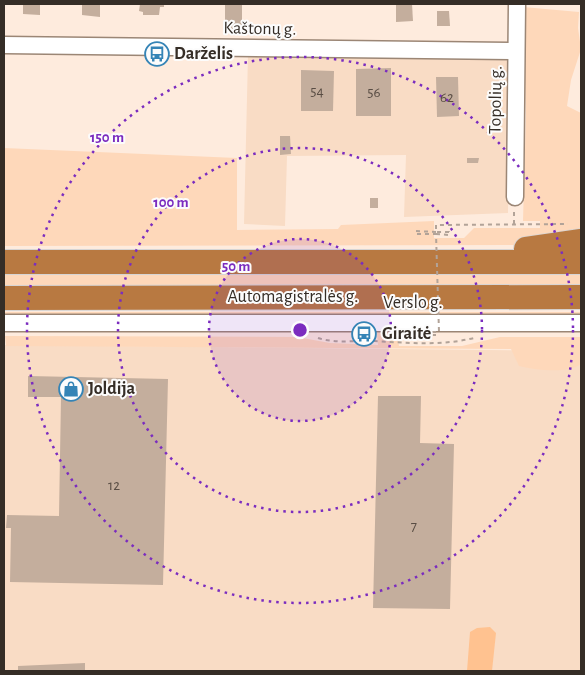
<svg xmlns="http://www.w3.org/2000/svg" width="585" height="675" font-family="'Alegreya Sans',sans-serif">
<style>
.built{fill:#f9dcc5}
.green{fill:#fed8ba}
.water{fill:#ffc290}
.building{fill:#c4ae9d}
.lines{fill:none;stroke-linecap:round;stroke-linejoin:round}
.minor-casing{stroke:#9b8675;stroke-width:19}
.highway-casing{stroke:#d7d5d4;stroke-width:26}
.path{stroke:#b2a398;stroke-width:2;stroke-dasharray:4 4;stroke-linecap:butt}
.minor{stroke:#fff;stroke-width:16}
.highway{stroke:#b87941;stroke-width:24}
.path-bridge{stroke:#b2a398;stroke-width:2;stroke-dasharray:4 4;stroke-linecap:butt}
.ring{fill:none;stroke:#7b2cbf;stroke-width:2.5;stroke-dasharray:2.5 5}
.labels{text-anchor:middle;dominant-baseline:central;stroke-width:4;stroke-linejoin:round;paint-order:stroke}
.number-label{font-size:15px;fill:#594d44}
.street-label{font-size:18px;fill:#352d26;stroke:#fcfcfc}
.poi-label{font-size:18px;font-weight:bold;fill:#352d26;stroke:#fcfcfc;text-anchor:start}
.centre{fill:#7b2cbf;stroke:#fcfcfc;stroke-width:2.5}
.ring-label{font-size:15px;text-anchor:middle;font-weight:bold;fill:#7b2cbf;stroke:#fcfcfc;stroke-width:4;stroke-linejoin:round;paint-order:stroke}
</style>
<rect width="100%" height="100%" fill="#feebdd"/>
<g class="built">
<polygon points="248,55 504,57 509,63 508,213 404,217 406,155 287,156 285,226 244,224"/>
<polygon points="4,345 581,351 581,671 4,671"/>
</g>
<g class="green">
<polygon points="523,7 579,12 578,28 581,49 571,80 567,106 581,113 581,236 540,245 4,246 4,148 237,158 237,230 338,229 341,225 434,221 434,238 464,238 474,228 540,228 540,221 523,221 526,115"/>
<polygon points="4,269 581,271 581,290 4,290"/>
<rect x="4" y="312" width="577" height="4"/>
<path d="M 396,329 L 399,346 L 462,346 L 500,337 L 581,337 L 581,364 C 569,374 534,370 519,366 L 511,349 L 6,346 L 5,336 L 297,337 L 330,343 L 378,345 L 377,333 Z"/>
</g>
<polygon class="water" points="490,627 496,633 492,671 467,671 470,632 477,628"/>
<g class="building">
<polygon points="23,4 40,4 40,15 23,14"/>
<polygon points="82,4 100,4 100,17 82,15"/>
<polygon points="140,4 164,4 164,7 160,7 159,15 143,15 143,12 139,11"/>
<rect x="225" y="4" width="17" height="26"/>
<polygon points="412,4 413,21 396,22 396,5"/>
<polygon points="437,11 449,11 450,26 437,26"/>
<polygon points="391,68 391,116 356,116 356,69"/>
<polygon points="301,70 334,71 333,111 301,111"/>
<polygon points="436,77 458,77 459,116 437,117"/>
<polygon points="280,136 290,136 291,154 280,155"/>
<polygon points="467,158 479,158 478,163 467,163"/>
<rect x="370" y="198" width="8" height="10"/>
<polygon points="28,376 168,379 163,585 10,582 11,528 6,528 7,515 59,516 61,397 28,397"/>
<polygon points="378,396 421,396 420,443 454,444 450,609 373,608"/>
<polygon points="85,663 85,671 18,671 18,666"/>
</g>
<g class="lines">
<g class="minor-casing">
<g id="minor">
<polyline points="4,45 516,51"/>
<polyline points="515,197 517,4"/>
<polyline points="4,323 581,323"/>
</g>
</g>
<g class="highway-casing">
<g id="highway">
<polyline points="526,249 581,241"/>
<polyline points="4,262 581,262"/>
<polyline points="4,298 581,297"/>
</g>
</g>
<g class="path">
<polyline points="514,224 514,211"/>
<polyline points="436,234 449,235 449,232 436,232 436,225 568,224"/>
<path d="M 318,338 C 336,344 356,340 375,341 C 409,343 441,346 474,338"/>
</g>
<use href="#minor" class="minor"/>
<use href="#highway" class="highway"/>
<polyline class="path-bridge" points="436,232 416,231 416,234 436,234 439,332 420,332 420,335 436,335"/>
</g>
<circle cx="300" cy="330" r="91" fill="#7b2cbf" fill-opacity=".12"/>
<g class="ring">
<circle cx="300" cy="330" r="91"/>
<circle cx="300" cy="330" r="182"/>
<circle cx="300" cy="330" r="273"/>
</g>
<defs>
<g id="bus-ring" transform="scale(1.25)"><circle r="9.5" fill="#fcfcfc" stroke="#3584b6" stroke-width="1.5"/><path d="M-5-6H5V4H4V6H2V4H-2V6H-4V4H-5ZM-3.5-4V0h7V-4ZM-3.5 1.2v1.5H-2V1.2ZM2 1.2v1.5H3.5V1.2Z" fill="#3584b6"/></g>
<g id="shop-ring" transform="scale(1.25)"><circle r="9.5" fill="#fcfcfc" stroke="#3584b6" stroke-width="1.5"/><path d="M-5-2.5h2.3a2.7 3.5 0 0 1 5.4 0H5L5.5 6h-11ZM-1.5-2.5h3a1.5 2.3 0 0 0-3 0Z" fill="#3584b6"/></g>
</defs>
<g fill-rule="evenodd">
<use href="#bus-ring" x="157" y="54"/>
<use href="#bus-ring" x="364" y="334"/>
<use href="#shop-ring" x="71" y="389"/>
</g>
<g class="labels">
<g class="number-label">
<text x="317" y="91">54</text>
<text x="374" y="92">56</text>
<text x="447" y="97">62</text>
<text x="114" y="485">12</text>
<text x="414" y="526">7</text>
</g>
<g class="street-label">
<text transform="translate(260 29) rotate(1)">Kaštonų g.</text>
<text transform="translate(496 100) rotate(-89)">Topolių g.</text>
<text x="293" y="297">Automagistralės g.</text>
<text x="413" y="303">Verslo g.</text>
</g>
<g class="poi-label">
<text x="174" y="54">Darželis</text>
<text x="382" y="334">Giraitė</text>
<text x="88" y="389">Joldija</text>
</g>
</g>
<circle cx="300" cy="330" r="8" class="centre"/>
<g class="ring-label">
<text x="107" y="142">150 m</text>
<text x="171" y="207">100 m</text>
<text x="236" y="271">50 m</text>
</g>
<rect width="585" height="675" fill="none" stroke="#352d26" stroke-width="10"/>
</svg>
